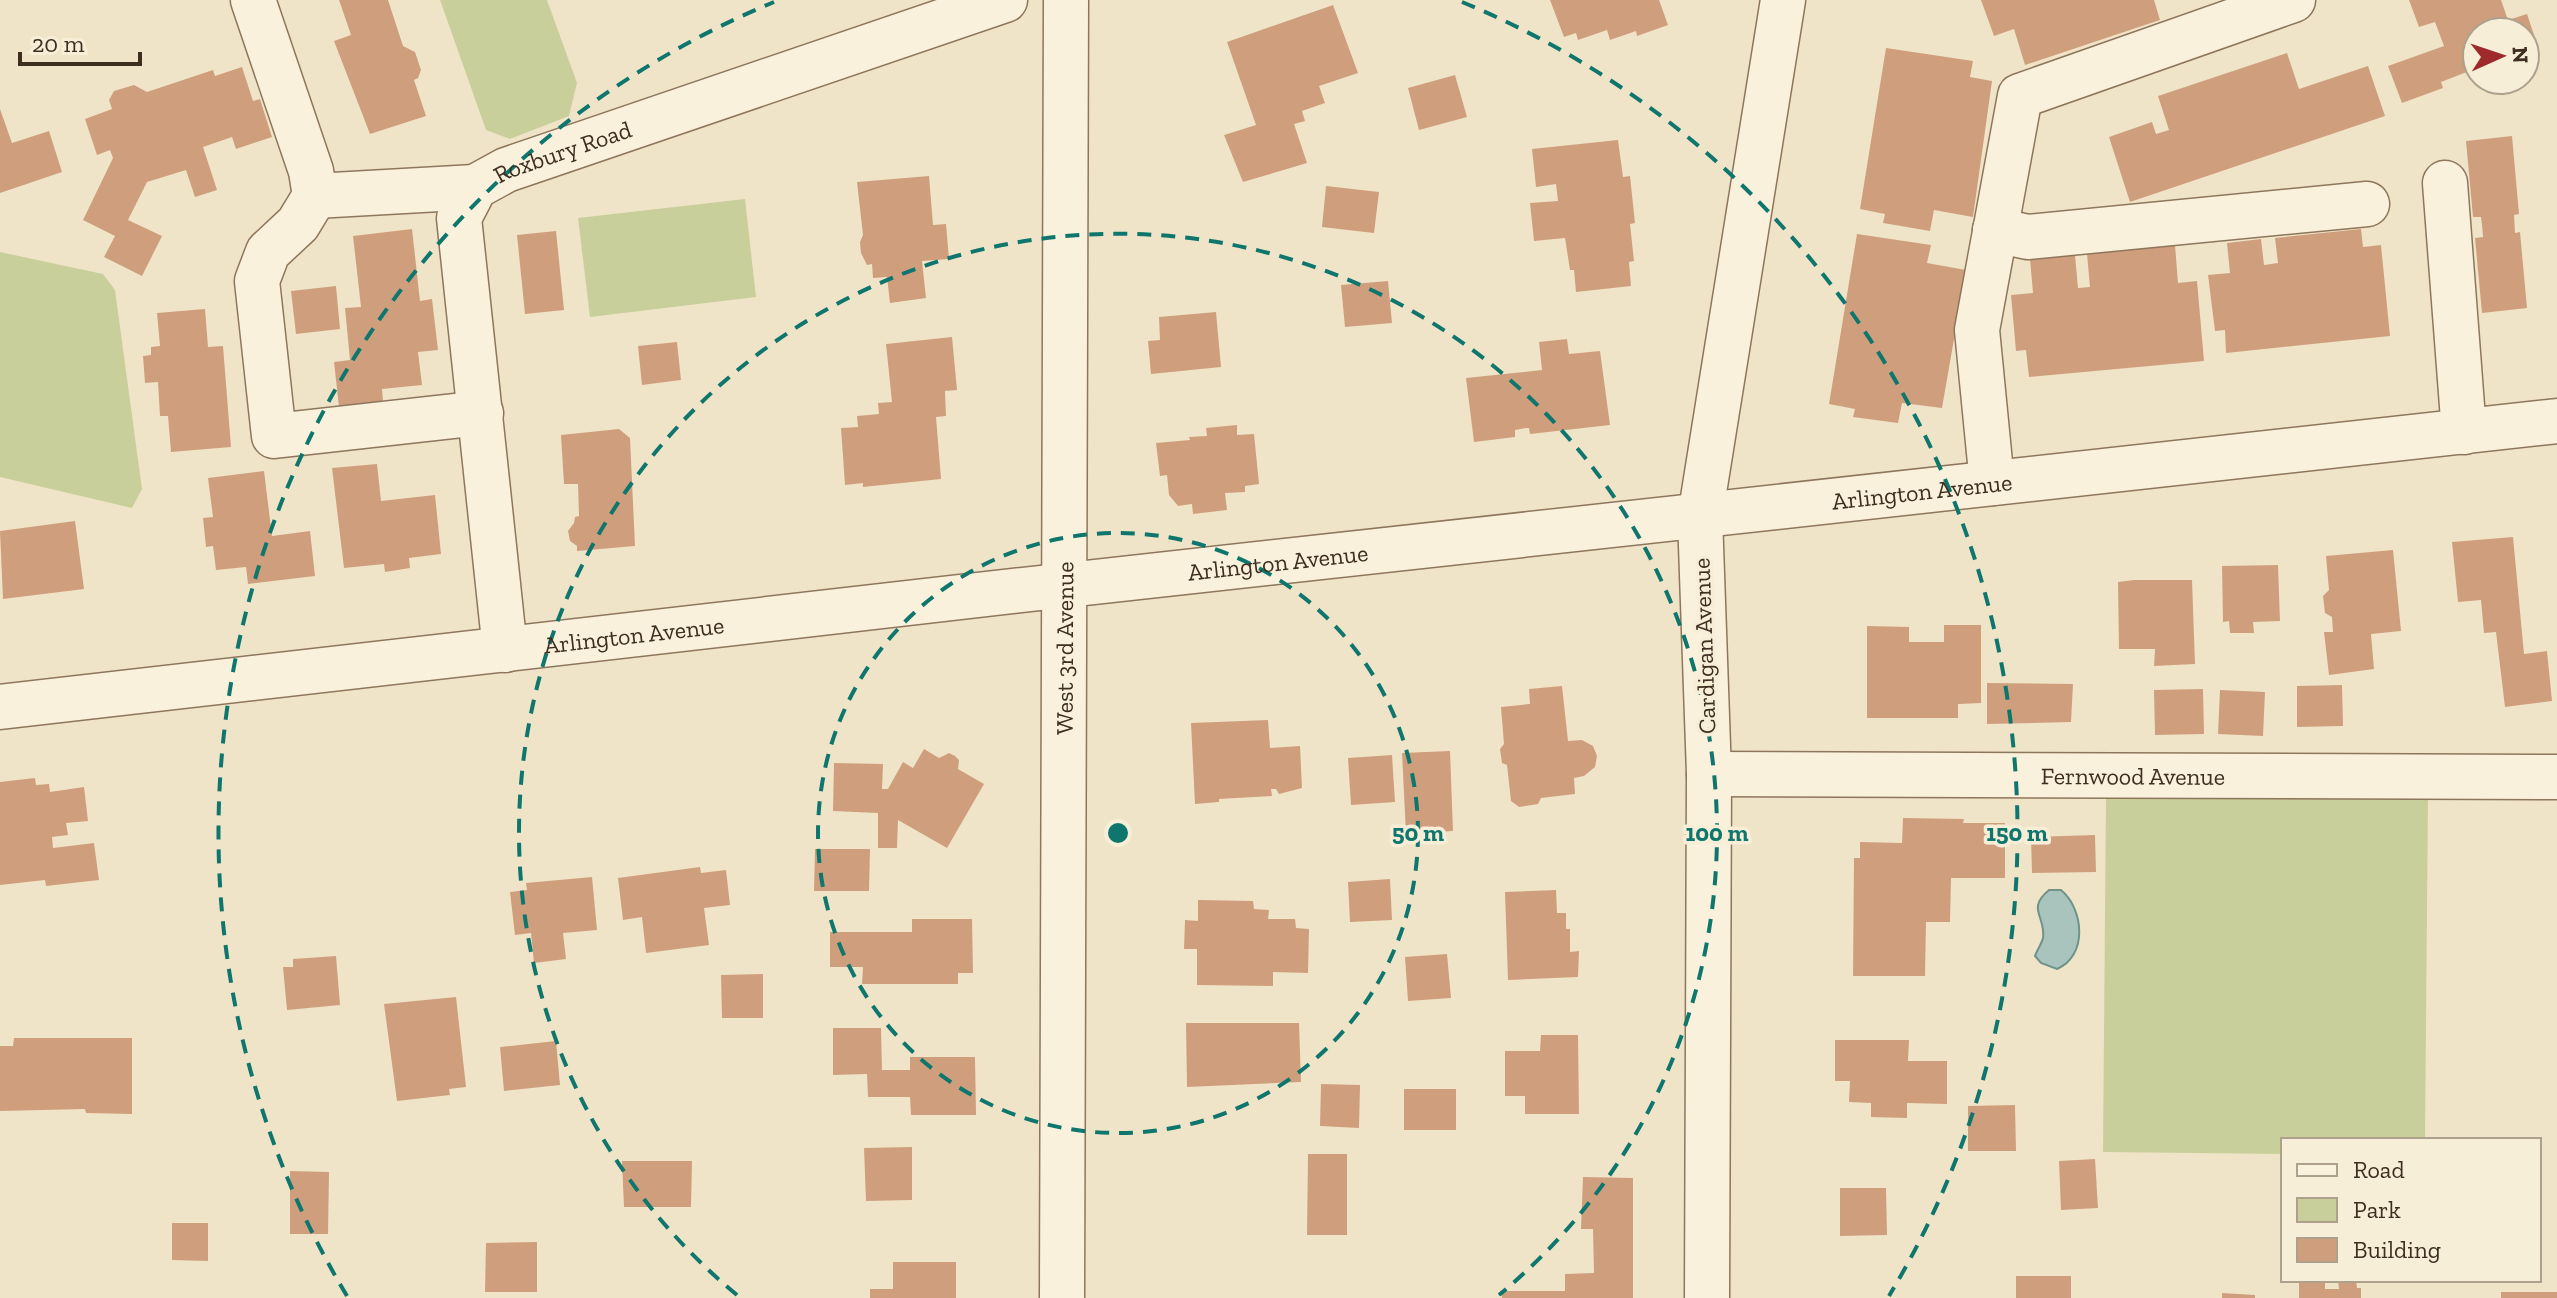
<svg xmlns="http://www.w3.org/2000/svg" width="2557" height="1298" font-family="'Zilla Slab',serif">
<style>
.green{fill:#c9cf9b}
.water{fill:#a9c4bc;stroke:#6f938a;stroke-width:2}
.building{fill:#cf9f7d}
.lines{fill:none;stroke-linecap:round;stroke-linejoin:round}
.minor-casing{stroke:#8d765c;stroke-width:47}
.minor{stroke:#faf1dc;stroke-width:44}
.ring{fill:none;stroke:#0f766e;stroke-width:4;stroke-dasharray:14 10}
.labels{text-anchor:middle;dominant-baseline:central;stroke-width:7;stroke-linejoin:round;paint-order:stroke}
.street-label{font-size:24px;fill:#3d2e20;stroke:#f7eed8}
.centre{fill:#0f766e;stroke:#f7eed8;stroke-width:4}
.ring-label{font-size:24px;text-anchor:middle;font-weight:bold;fill:#0f766e;stroke:#f7eed8;stroke-width:7;stroke-linejoin:round;paint-order:stroke}
</style>
<rect width="100%" height="100%" fill="#f0e4c8"/>
<g class="green">
<polygon points="440,0 547,0 577,83 569,116 510,139 486,130"/>
<polygon points="745,199 756,297 590,317 578,218"/>
<polygon points="0,252 103,274 115,290 142,489 132,508 0,477"/>
<polygon points="2106,794 2428,797 2425,1140 2283,1140 2283,1154 2103,1152"/>
</g>
<path class="water" d="M 2049,890 L 2061,890 C 2084,909 2088,956 2057,969 L 2041,963 L 2035,956 C 2037,950 2042,943 2043,938 C 2046,916 2026,909 2049,890 Z"/>
<g class="building">
<polygon points="339,0 388,0 403,46 415,52 421,70 418,78 414,80 426,116 370,134 334,41 351,35"/>
<polygon points="1550,0 1659,0 1668,25 1637,36 1636,31 1610,40 1607,30 1578,40 1576,33 1564,37"/>
<polygon points="1981,0 2154,0 2160,20 2025,65 2014,29 1994,36"/>
<polygon points="2409,0 2501,0 2508,20 2527,14 2535,38 2525,42 2525,32 2477,32 2477,68 2441,82 2443,88 2402,103 2388,66 2444,46 2435,22 2419,27"/>
<polygon points="1333,5 1358,73 1319,86 1325,103 1302,111 1305,121 1294,124 1307,163 1243,182 1224,135 1256,125 1227,42"/>
<polygon points="1886,48 1973,61 1970,77 1992,81 1973,217 1934,210 1930,231 1883,223 1885,214 1860,209"/>
<polygon points="2287,53 2299,89 2368,66 2385,116 2130,202 2109,137 2152,122 2156,134 2169,130 2158,96"/>
<polygon points="242,67 253,101 260,99 272,137 236,149 232,137 203,147 217,190 195,197 186,170 147,182 128,220 162,236 142,276 104,257 115,236 83,220 113,158 110,150 97,155 85,119 112,109 109,100 114,91 134,85 147,92 213,70 215,76"/>
<polygon points="1455,75 1467,117 1419,130 1408,88"/>
<polygon points="0,109 12,143 49,131 62,172 0,193"/>
<polygon points="2512,136 2519,214 2514,215 2515,233 2520,232 2527,308 2482,313 2475,238 2483,237 2482,225 2481,217 2473,217 2466,141"/>
<polygon points="1618,140 1623,177 1630,176 1635,223 1630,224 1634,261 1629,262 1631,286 1576,292 1574,270 1570,270 1565,238 1534,241 1530,203 1558,201 1556,184 1536,187 1532,149"/>
<polygon points="929,176 933,225 946,224 949,259 922,261 926,298 890,303 887,277 873,278 872,264 867,265 861,253 860,242 863,235 857,182"/>
<polygon points="1326,186 1379,192 1374,233 1322,227"/>
<polygon points="412,229 420,301 432,299 438,350 418,352 422,385 382,389 383,402 339,407 334,362 350,360 345,308 361,307 353,236"/>
<polygon points="2361,229 2363,247 2381,245 2390,336 2226,353 2225,330 2215,331 2208,275 2230,273 2227,243 2261,239 2264,265 2278,263 2275,238"/>
<polygon points="556,231 564,310 525,314 517,235"/>
<polygon points="1857,234 1931,245 1927,263 1966,270 1942,408 1902,403 1898,423 1853,417 1855,409 1829,404"/>
<polygon points="2175,245 2178,283 2197,281 2204,361 2029,377 2026,350 2016,351 2011,295 2033,293 2030,259 2075,255 2078,288 2090,287 2087,254"/>
<polygon points="1388,281 1392,323 1345,327 1341,285"/>
<polygon points="336,286 340,329 296,334 291,291"/>
<polygon points="205,309 208,347 223,346 231,447 171,452 168,416 160,416 158,382 145,383 143,356 151,355 151,347 160,346 157,313"/>
<polygon points="1216,312 1221,367 1151,374 1148,341 1160,340 1159,317"/>
<polygon points="952,337 957,390 945,391 946,416 936,417 941,479 863,487 863,483 845,485 841,428 858,427 857,416 879,414 878,403 892,402 886,344"/>
<polygon points="1567,339 1569,354 1600,351 1610,425 1530,434 1529,428 1526,428 1515,430 1515,437 1474,442 1466,378 1542,370 1539,342"/>
<polygon points="677,342 681,380 642,385 638,346"/>
<polygon points="1237,425 1237,435 1254,434 1259,484 1245,486 1245,492 1225,493 1227,510 1193,514 1192,504 1178,506 1169,495 1167,475 1160,476 1156,443 1190,440 1189,437 1207,436 1206,428"/>
<polygon points="619,429 630,438 635,546 577,551 577,546 570,541 568,531 574,523 575,517 579,516 578,484 564,484 561,435"/>
<polygon points="377,464 381,501 435,495 441,554 409,558 410,568 385,572 384,564 344,568 332,468"/>
<polygon points="264,471 272,536 310,531 315,576 248,584 246,567 216,570 213,546 206,547 203,518 213,517 208,478"/>
<polygon points="75,521 84,589 3,599 0,531"/>
<polygon points="2513,537 2524,654 2547,651 2552,701 2505,707 2496,632 2484,633 2481,600 2458,602 2452,542"/>
<polygon points="2393,550 2401,631 2371,634 2374,669 2329,675 2324,632 2333,632 2332,617 2325,613 2323,596 2329,590 2326,556"/>
<polygon points="2278,565 2280,621 2253,622 2254,633 2230,633 2229,621 2223,622 2222,566"/>
<polygon points="2134,580 2192,580 2195,664 2154,666 2155,649 2119,649 2118,582"/>
<polygon points="1944,625 1981,625 1981,703 1958,704 1958,718 1867,718 1867,626 1909,627 1909,642 1944,642"/>
<polygon points="1987,683 2073,684 2071,722 1987,724"/>
<polygon points="2342,685 2343,726 2297,727 2297,686"/>
<polygon points="1562,686 1568,741 1582,740 1593,746 1597,756 1595,767 1584,776 1574,778 1575,794 1541,798 1538,804 1519,807 1511,801 1507,765 1502,763 1500,749 1504,744 1501,707 1530,704 1529,689"/>
<polygon points="2203,689 2204,734 2155,735 2154,690"/>
<polygon points="2220,690 2265,692 2263,736 2218,734"/>
<polygon points="1268,720 1270,748 1300,746 1302,788 1279,794 1276,789 1271,789 1272,796 1219,799 1219,802 1195,804 1191,723"/>
<polygon points="924,749 939,758 949,753 955,756 959,760 958,769 984,784 947,848 898,820 897,848 878,848 878,813 833,811 834,763 883,764 882,789 888,789 903,762 913,768"/>
<polygon points="1450,751 1453,831 1406,834 1402,753"/>
<polygon points="1392,755 1395,802 1351,805 1348,758"/>
<polygon points="35,778 36,785 49,784 50,792 84,787 88,821 66,823 68,835 52,837 53,848 94,843 99,880 46,886 45,880 0,885 0,782"/>
<polygon points="1903,818 1964,819 1963,823 2005,823 2005,878 1951,878 1950,922 1926,922 1925,976 1853,976 1854,858 1860,858 1860,842 1902,843"/>
<polygon points="2095,835 2096,872 2032,873 2031,837"/>
<polygon points="815,849 870,849 869,891 814,891"/>
<polygon points="700,867 701,873 726,870 730,905 704,908 709,945 646,953 642,917 623,920 618,878"/>
<polygon points="592,877 597,930 563,933 566,959 534,963 531,933 515,935 510,892 527,890 526,883"/>
<polygon points="1390,879 1392,920 1350,922 1348,882"/>
<polygon points="1556,890 1557,913 1566,913 1566,929 1570,929 1570,952 1579,951 1578,977 1508,980 1505,892"/>
<polygon points="1198,900 1253,901 1254,909 1269,910 1268,919 1295,919 1296,928 1309,929 1308,973 1273,972 1273,986 1197,985 1197,949 1184,949 1185,920 1198,921"/>
<polygon points="912,919 972,919 973,973 958,973 958,984 862,984 863,967 830,967 830,932 912,932"/>
<polygon points="1447,954 1451,998 1408,1001 1405,957"/>
<polygon points="336,956 340,1005 287,1010 283,967 293,967 293,959"/>
<polygon points="763,974 763,1018 722,1018 721,975"/>
<polygon points="456,997 466,1087 449,1089 450,1095 397,1101 384,1004"/>
<polygon points="1186,1023 1299,1023 1301,1082 1187,1087"/>
<polygon points="833,1028 881,1028 882,1070 910,1070 910,1057 975,1057 976,1115 911,1115 910,1097 868,1097 867,1074 833,1075"/>
<polygon points="1541,1035 1578,1035 1579,1114 1525,1114 1525,1096 1505,1096 1505,1051 1540,1051"/>
<polygon points="14,1038 132,1038 132,1114 86,1113 85,1109 0,1111 0,1046 13,1046"/>
<polygon points="1835,1040 1909,1040 1908,1061 1947,1061 1947,1104 1907,1103 1907,1118 1871,1117 1871,1103 1849,1102 1850,1081 1835,1081"/>
<polygon points="556,1041 560,1085 504,1091 500,1047"/>
<polygon points="1321,1084 1360,1085 1359,1128 1320,1126"/>
<rect x="1404" y="1089" width="52" height="41"/>
<polygon points="2015,1105 2016,1151 1968,1151 1968,1106"/>
<polygon points="912,1147 912,1200 866,1201 864,1148"/>
<polygon points="1308,1154 1347,1154 1347,1235 1307,1235"/>
<polygon points="2095,1159 2098,1208 2061,1210 2059,1161"/>
<polygon points="622,1161 692,1161 691,1207 624,1207"/>
<polygon points="290,1171 329,1172 328,1234 290,1234"/>
<polygon points="1583,1177 1633,1178 1633,1298 1502,1298 1502,1291 1565,1291 1565,1274 1594,1273 1593,1229 1581,1229"/>
<polygon points="1840,1188 1886,1188 1887,1235 1840,1236"/>
<polygon points="172,1223 208,1223 208,1261 172,1260"/>
<polygon points="537,1242 537,1292 485,1292 486,1243"/>
<polygon points="893,1262 956,1262 956,1298 870,1298 870,1289 893,1289"/>
<rect x="2016" y="1276" width="55" height="22"/>
<polygon points="2299,1280 2325,1280 2325,1289 2339,1289 2338,1280 2356,1280 2357,1288 2361,1288 2361,1298 2299,1298"/>
<rect x="2501" y="1292" width="56" height="6"/>
<polygon points="2222,1293 2255,1295 2255,1298 2222,1298"/>
</g>
<g class="lines">
<g class="minor-casing">
<g id="minor">
<polyline points="253,0 311,171 315,196 298,224 268,252 257,281 274,436 481,413"/>
<polyline points="2445,183 2464,432"/>
<polyline points="315,196 475,187"/>
<polyline points="1995,230 2028,237 2367,204"/>
<polyline points="1992,483 1977,330 2020,96 2293,0"/>
<path id="s1" d="M 505,650 L 459,218 L 475,187 L 506,170 L 1005,0"/>
<path id="s2" d="M 0,707 L 1022,590 L 2557,421"/>
<path id="s3" d="M 1709,774 L 2557,777"/>
<path id="s4" d="M 1062,1298 L 1066,0"/>
<polyline points="1707,1298 1709,774 1700,517 1783,0"/>
</g>
</g>
<use href="#minor" class="minor"/>
</g>
<g class="ring">
<circle cx="1118" cy="833" r="300"/>
<path d="M737 1295A599 599 0 1 1 1499 1295"/>
<path d="M347 1296A899 899 0 0 1 774 2M1462 2A899 899 0 0 1 1889 1296"/>
</g>
<g class="labels">
<g class="street-label">
<text stroke="none"><textPath href="#s1" startOffset="564">Roxbury Road</textPath></text>
<text stroke="none"><textPath href="#s2" startOffset="1934">Arlington Avenue</textPath></text>
<text stroke="none"><textPath href="#s2" startOffset="1286">Arlington Avenue</textPath></text>
<text stroke="none"><textPath href="#s2" startOffset="638">Arlington Avenue</textPath></text>
<text transform="translate(1704 646) rotate(-92)">Cardigan Avenue</text>
<text stroke="none"><textPath href="#s4" startOffset="650">West 3rd Avenue</textPath></text>
<text stroke="none"><textPath href="#s3" startOffset="424">Fernwood Avenue</textPath></text>
</g>
</g>
<circle cx="1118" cy="833" r="12" class="centre"/>
<g class="ring-label">
<text x="1418" y="841">50 m</text>
<text x="1717" y="841">100 m</text>
<text x="2017" y="841">150 m</text>
</g>
<rect x="2281" y="1138" width="260" height="144" fill="#f7eed8" stroke="#ada18e" stroke-width="2"/>
<rect x="2297" y="1164" width="40" height="12" fill="#faf1dc" stroke="#ada18e" stroke-width="2"/>
<text x="2353" y="1178" font-size="24" fill="#3d2e20">Road</text>
<rect x="2297" y="1198" width="40" height="24" fill="#c9cf9b" stroke="#ada18e" stroke-width="2"/>
<text x="2353" y="1218" font-size="24" fill="#3d2e20">Park</text>
<rect x="2297" y="1238" width="40" height="24" fill="#cf9f7d" stroke="#ada18e" stroke-width="2"/>
<text x="2353" y="1258" font-size="24" fill="#3d2e20">Building</text>
<g transform="translate(2501 56) rotate(87)"><circle r="38" fill="#f7eed8" stroke="#ada18e" stroke-width="2"/>
<path d="M0-6L14 30L0 20L-14 30Z" fill="#9e2a2b"/>
<text y="-12" font-size="22" font-weight="bold" text-anchor="middle" fill="#3d2e20">N</text>
</g>
<path d="M20 52v12h120v-12" fill="none" stroke="#3d2e20" stroke-width="4"/>
<text x="32" y="52" font-size="24" fill="#3d2e20" stroke="#f7eed8" stroke-width="6" paint-order="stroke">20 m</text>
</svg>
